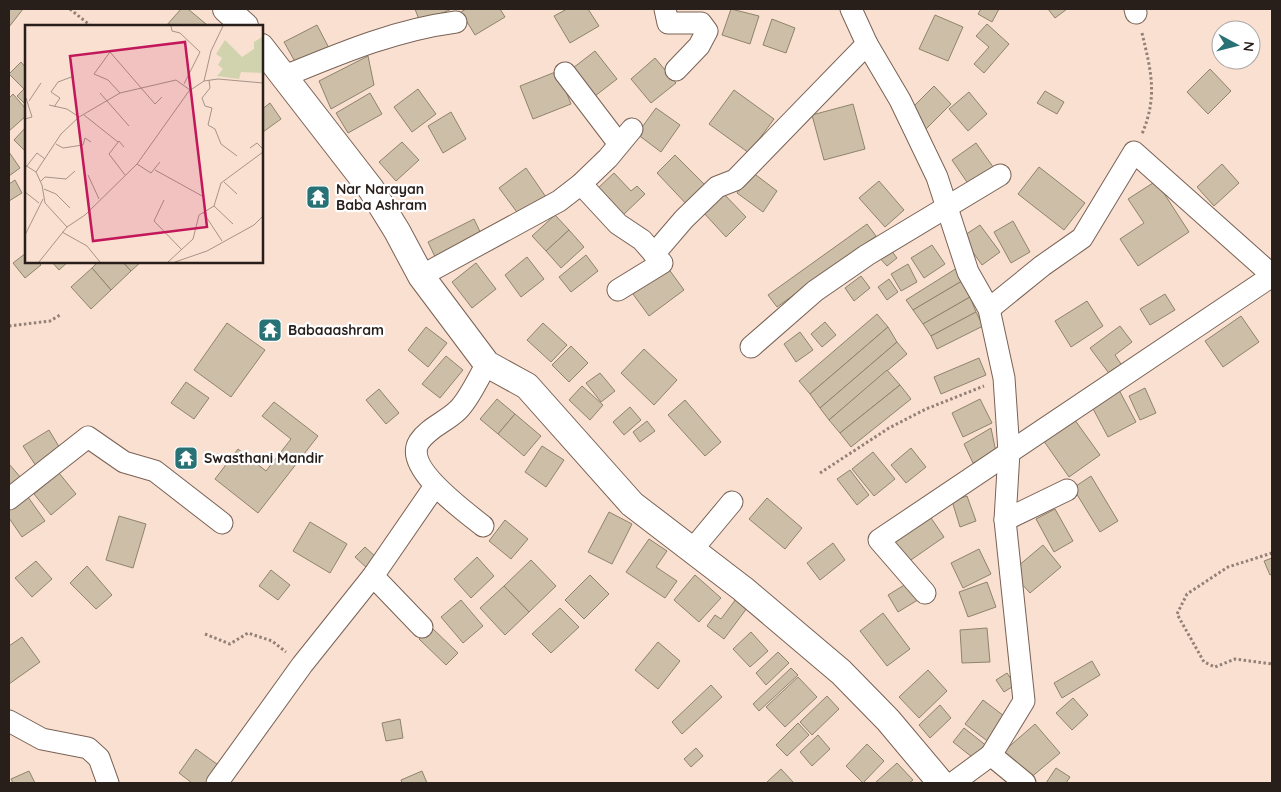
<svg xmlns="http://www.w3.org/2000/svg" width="1281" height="792" font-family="Quicksand,sans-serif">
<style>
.building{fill:#cdbfa7;stroke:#8f836c}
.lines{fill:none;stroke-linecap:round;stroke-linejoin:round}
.minor-casing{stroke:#796255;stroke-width:23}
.tertiary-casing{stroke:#796255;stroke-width:28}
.path{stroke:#938177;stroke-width:3;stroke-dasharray:2.5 2.5;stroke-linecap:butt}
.minor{stroke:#fff;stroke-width:21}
.tertiary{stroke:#fff;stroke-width:26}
.labels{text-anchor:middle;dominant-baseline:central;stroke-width:4.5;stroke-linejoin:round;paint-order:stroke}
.poi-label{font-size:14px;font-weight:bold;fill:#291f1a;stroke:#fff;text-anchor:start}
.inset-road{fill:none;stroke:#a69388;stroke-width:1}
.view{fill:#c2185b;fill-opacity:0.15;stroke:#c2185b;stroke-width:2.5}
.inset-edge{fill:none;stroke:#291f1a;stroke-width:2.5}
</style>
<rect width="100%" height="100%" fill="#fae0d1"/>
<g class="building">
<polygon points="9,9 23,9 9,27"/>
<polygon points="181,9 188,9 206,24 204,26 166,26"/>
<polygon points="415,9 452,9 420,22"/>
<polygon points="466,9 500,9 505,17 475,35 461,12"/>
<polygon points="567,9 588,9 599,26 570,43 554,16"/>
<polygon points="731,9 759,16 750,44 722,35"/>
<polygon points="981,9 999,9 992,22 978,14"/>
<polygon points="1048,9 1067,9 1055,18"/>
<polygon points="935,15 963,27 948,61 919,49"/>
<polygon points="772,19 795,28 786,53 763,45"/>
<polygon points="987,24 1009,44 984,73 974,64 989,47 976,36"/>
<polygon points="317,25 330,50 298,67 284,42"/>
<polygon points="595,51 617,79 595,96 573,68"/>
<polygon points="368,56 374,85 331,109 319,81"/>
<polygon points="655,58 676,83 651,103 631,79"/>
<polygon points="21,62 26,68 26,105 17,96 24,89 9,74"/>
<polygon points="1210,69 1231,91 1208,114 1187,92"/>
<polygon points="558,71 571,104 533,119 520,86"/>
<polygon points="934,86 951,104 925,130 908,112"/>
<polygon points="418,89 436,114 412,132 394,107"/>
<polygon points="734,90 774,119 749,153 709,124"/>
<polygon points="1045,91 1064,102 1057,114 1037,103"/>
<polygon points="969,92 987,114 968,131 949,109"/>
<polygon points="370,93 382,114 348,133 336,113"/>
<polygon points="13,94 26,109 26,116 9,131 9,98"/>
<polygon points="270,103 281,119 263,132 261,129 261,110"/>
<polygon points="853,104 865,149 824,160 812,115"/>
<polygon points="656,108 680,125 661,152 637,134"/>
<polygon points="451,112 466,139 443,153 428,126"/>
<polygon points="26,127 26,152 14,140"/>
<polygon points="402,142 419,160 396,181 379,162"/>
<polygon points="976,143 996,171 971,188 952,160"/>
<polygon points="9,152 20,168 9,176"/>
<polygon points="675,155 710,190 691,209 657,173"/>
<polygon points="1222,164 1239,183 1214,206 1197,187"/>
<polygon points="1039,167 1085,203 1064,230 1018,194"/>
<polygon points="526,168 548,200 522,219 499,188"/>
<polygon points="752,172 777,191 763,212 737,193"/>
<polygon points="614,173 631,191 637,186 645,194 621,217 596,190"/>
<polygon points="15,180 22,193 9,201 9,184"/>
<polygon points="879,181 904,210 885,227 859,198"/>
<polygon points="1156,181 1189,232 1138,266 1120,239 1144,223 1128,199"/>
<polygon points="723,193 746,217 726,237 703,212"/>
<polygon points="555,215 569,230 546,251 532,236"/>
<polygon points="474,219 483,238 437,261 428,242"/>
<polygon points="1013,221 1030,252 1011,263 994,232"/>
<polygon points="867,224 876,236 777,307 768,295"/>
<polygon points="980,225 1000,252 982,265 962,237"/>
<polygon points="569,230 584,247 561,268 546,251"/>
<polygon points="887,245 897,258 887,266 876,254"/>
<polygon points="932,245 945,264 924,278 911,258"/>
<polygon points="26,253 26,261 38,261 41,265 25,278 13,263"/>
<polygon points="586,255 598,271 571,292 559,277"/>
<polygon points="527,257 544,279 521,297 505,275"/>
<polygon points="51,261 69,261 59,270"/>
<polygon points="99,261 122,261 131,271 111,290 92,268"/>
<polygon points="122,261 142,261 131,271"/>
<polygon points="476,263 496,289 472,308 452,282"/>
<polygon points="665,264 684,290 649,316 630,290"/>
<polygon points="908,264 917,282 901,291 891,274"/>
<polygon points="92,268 111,290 91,309 71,287"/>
<polygon points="957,268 962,281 913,310 906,300"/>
<polygon points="861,276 870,288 854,301 845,288"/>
<polygon points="889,279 898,292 887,300 878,287"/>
<polygon points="962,281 970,297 923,324 913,310"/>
<polygon points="1165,294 1175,310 1150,325 1140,309"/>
<polygon points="970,297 976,312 931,336 923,324"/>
<polygon points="1087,301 1103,326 1071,347 1055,321"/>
<polygon points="976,312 983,326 937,349 931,336"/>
<polygon points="877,314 888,327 810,394 799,381"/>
<polygon points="1241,316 1259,342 1223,367 1205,341"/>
<polygon points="825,322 836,335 822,347 811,334"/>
<polygon points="227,323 265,350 231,397 194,370"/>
<polygon points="543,323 567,345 551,362 527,340"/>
<polygon points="1120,326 1132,342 1115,355 1123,367 1111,376 1090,348"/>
<polygon points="426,327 447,343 428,367 408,350"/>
<polygon points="888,327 897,342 820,408 810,394"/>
<polygon points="800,332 813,350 796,362 784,344"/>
<polygon points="897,342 907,354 829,420 820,408"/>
<polygon points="571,346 588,363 569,382 552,365"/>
<polygon points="644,349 677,380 654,405 621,373"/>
<polygon points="446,356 463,370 440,398 422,384"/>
<polygon points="979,358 986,375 941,394 934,377"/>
<polygon points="887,370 900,385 840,433 829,420"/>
<polygon points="600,373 615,391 601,402 586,383"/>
<polygon points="186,382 209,398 194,419 171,403"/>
<polygon points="900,385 911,399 851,447 840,433"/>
<polygon points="582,386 603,405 590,420 569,400"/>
<polygon points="1145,388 1156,413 1140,420 1129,396"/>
<polygon points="379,389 399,413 386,424 366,400"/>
<polygon points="1119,390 1136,422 1108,437 1091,405"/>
<polygon points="497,399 515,414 498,434 480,419"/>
<polygon points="980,399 992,423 963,437 952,413"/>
<polygon points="685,400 721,442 705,456 668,415"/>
<polygon points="274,402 318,436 258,513 215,479 238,449 266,471 291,439 262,416"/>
<polygon points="630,407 641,420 624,435 613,422"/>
<polygon points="515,414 541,436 524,456 498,434"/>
<polygon points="1072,416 1100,455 1069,477 1041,437"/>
<polygon points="647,421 655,431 640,442 633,432"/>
<polygon points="991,428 996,452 973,463 964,444"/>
<polygon points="49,430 61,450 36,466 23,446"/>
<polygon points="542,446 564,460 546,487 525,472"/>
<polygon points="911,448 926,467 906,483 891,465"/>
<polygon points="873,452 895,479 874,496 852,469"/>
<polygon points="9,464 22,479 9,489"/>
<polygon points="850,470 869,495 857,505 837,479"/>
<polygon points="59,473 76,494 51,515 34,494"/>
<polygon points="1091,476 1118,521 1100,532 1073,488"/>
<polygon points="967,496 976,521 960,527 952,501"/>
<polygon points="28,497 45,521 22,537 9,518 9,511"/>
<polygon points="767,498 802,528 785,549 749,519"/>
<polygon points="1055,509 1073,541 1054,552 1036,519"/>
<polygon points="609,512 632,524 612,564 588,552"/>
<polygon points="119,516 146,524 133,568 106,560"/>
<polygon points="931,518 944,537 908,562 895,542"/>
<polygon points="505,520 528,539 511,559 489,541"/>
<polygon points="310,522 347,544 330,573 293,551"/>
<polygon points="649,539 667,551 656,567 677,581 665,598 626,572"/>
<polygon points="833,543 845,560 820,580 807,563"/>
<polygon points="1043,545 1061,567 1030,593 1011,572"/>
<polygon points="365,547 378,559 368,569 355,557"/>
<polygon points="979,549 991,574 963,588 951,563"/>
<polygon points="477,557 494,576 471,598 454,579"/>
<polygon points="1272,558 1272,574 1270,575 1264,561"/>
<polygon points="531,560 556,586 529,612 504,586"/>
<polygon points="36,561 52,579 32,597 15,578"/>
<polygon points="87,566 112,595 96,609 70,583"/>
<polygon points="271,570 290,585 278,600 259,586"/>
<polygon points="590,575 609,594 584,619 565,600"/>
<polygon points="695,575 721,598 699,622 674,600"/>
<polygon points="911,581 921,598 898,612 888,595"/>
<polygon points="987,582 996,607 968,617 959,592"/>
<polygon points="504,586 529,612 505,635 480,608"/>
<polygon points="736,599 747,608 724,639 707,626 715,615 721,619"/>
<polygon points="461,600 483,626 463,643 441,617"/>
<polygon points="560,608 579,627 551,653 532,634"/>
<polygon points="883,613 910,649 887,666 860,631"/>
<polygon points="431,627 458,653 446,665 419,639"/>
<polygon points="987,628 990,662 962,663 960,630"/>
<polygon points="751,632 768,651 750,667 733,649"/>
<polygon points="22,637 40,662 9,684 9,646"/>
<polygon points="658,642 680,661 658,689 635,670"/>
<polygon points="778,652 789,663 766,685 756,673"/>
<polygon points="1092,661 1100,675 1062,698 1054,683"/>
<polygon points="791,668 798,675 759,711 753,704"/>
<polygon points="928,670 947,691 919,718 899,697"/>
<polygon points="1007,673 1015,685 1004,692 996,680"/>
<polygon points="798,677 817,697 785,727 766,707"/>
<polygon points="711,685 722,697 682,734 672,722"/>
<polygon points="827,696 839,709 812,735 800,722"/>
<polygon points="1073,698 1088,715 1072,730 1056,713"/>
<polygon points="983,700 1008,719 990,743 965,724"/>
<polygon points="940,705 951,718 930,738 919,725"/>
<polygon points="400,719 403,738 386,741 382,723"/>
<polygon points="798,723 809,735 787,756 776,745"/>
<polygon points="1035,724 1060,753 1029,779 1004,751"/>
<polygon points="964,728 988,747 977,761 953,742"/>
<polygon points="818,735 830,749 812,766 800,752"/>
<polygon points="867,744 884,761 863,783 846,766"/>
<polygon points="696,748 703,756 691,767 684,759"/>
<polygon points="196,749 221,767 209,783 192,783 179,773"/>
<polygon points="897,763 913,780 909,783 875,783"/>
<polygon points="1056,768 1070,777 1066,783 1046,783"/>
<polygon points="781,769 794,783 768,783 767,782"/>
<polygon points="29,771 35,783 13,783 11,779"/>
<polygon points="422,771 427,783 402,783 401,780"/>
</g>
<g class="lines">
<g class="minor-casing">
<g id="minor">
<polyline points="665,9 668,23 701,23 707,31 699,46 676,70"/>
<polyline points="851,9 867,44 900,100 937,177 968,272 989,309 1004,378 1009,452 1005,520 1024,701 991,755 953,783"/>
<polyline points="1135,9 1136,13"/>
<polyline points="565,73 619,144"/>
<path d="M 285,76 C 341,53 395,30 456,22"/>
<polyline points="581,184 608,158 632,129"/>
<polyline points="654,254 684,219 717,187 735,180 867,44"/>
<polyline points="421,276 559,201 581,184 618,224 642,240 662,263 618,290"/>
<polyline points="989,309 1042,266 1082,238 1134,152 1272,275"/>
<polyline points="751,347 815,291 867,255 1000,175"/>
<polyline points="9,499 88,437 124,462 155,471 222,523"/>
<polyline points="1005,520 1067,490"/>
<path d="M 483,526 C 466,512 403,468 419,442 C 429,427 446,422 458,410 C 470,398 478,378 487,364"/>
<polyline points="692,550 732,502"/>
<polyline points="373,576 422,627"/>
<polyline points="925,593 879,540 1272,276"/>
<polyline points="9,721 42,739 88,748 99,758 108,783"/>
<polyline points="991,755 1025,783"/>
<polyline points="217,783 302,665 373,576 435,486"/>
</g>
</g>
<g class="tertiary-casing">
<g id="tertiary">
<polyline points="226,9 245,26"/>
<polyline points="261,47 371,189 397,231 421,276 487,364 527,386 632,504 743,589 841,672 888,720 941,783"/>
</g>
</g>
<g class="path">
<polyline points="70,9 91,26"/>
<path d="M 1142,33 C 1151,71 1158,96 1142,134"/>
<polyline points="9,326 50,321 60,315"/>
<polyline points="820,473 889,428 926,409 984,386"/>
<polyline points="1272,553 1228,567 1187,594 1177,614 1204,662 1215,667 1235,659 1272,664"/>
<polyline points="205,634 230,644 248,633 272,641 286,652"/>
</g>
<use href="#minor" class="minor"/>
<use href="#tertiary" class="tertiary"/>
</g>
<defs>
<g id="temple-square" transform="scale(1.25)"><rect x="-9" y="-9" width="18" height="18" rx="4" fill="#287276" stroke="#fff"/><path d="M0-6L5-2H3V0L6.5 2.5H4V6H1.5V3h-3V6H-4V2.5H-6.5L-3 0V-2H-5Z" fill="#fff"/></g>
</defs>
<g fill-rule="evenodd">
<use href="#temple-square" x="318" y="197"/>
<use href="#temple-square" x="270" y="330"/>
<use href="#temple-square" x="186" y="458"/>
</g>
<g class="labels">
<g class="poi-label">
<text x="336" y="189">Nar Narayan<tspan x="336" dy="16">Baba Ashram</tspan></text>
<text x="288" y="330">Babaaashram</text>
<text x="204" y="458">Swasthani Mandir</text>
</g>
</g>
<g transform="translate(25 25)">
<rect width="238" height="238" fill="#fae0d1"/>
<path d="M 237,12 L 237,48 L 216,47 L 214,54 L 192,51 L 198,44 L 193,40 L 197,33 L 191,29 L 200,15 L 217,32 L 229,24 L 229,17 Z" fill="#d0d3ae"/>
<path class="inset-road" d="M 146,1 L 147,6 L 155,8 L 175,27 L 159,59M 184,55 L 185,63 L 177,73 L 180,81 L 187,83 L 183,100 L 190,104 L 196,119 L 212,131M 179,56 L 186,26 L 198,1M 75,68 L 104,101M 95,68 L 83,55 L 69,49 L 85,27 L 130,79 L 137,72M 4,76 L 16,58M 24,80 L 42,84 L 54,92M 29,82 L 35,73 L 26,67 L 33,57 L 49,51M 59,90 L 93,117M 0,94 L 7,92 L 1,73M 31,119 L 38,123 L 58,120 L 60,113 L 66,117M 99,122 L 94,116 L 84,129 L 100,150M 225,123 L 232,118 L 238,124M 112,139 L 126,148 L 135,137M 0,140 L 11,147 L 17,160 L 20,178 L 42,202M 1,142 L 12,128 L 20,134M 130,145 L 179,172M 11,147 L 36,109 L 54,92 L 95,68 L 151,55 L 165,65M 63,150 L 74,174M 15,157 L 20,152 L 41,154 L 50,146M 199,157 L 212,169M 19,164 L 31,169 L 45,183M 0,167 L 14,178M 139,175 L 129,196 L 157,225M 189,181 L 208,199M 178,187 L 197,216M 37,207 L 62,221 L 75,237M 0,210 L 18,174M 14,237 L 42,202 L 60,190 L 112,139 L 164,66 L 179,56 L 193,54 L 238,58M 143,237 L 168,214 L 174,190 L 189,181 L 196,158 L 238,127M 150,237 L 182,226 L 229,200 L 238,191"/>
<path class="view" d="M 160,17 L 182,202 L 68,216 L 45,31 Z"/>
<rect width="238" height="238" class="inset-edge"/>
</g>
<rect width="1281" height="792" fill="none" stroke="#291f1a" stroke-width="20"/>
<g transform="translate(1236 45) rotate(97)"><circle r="24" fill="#ffffff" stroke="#a9a5a3"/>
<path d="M0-4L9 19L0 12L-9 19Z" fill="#287276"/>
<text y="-8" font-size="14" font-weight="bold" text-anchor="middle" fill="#291f1a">N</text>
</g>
</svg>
